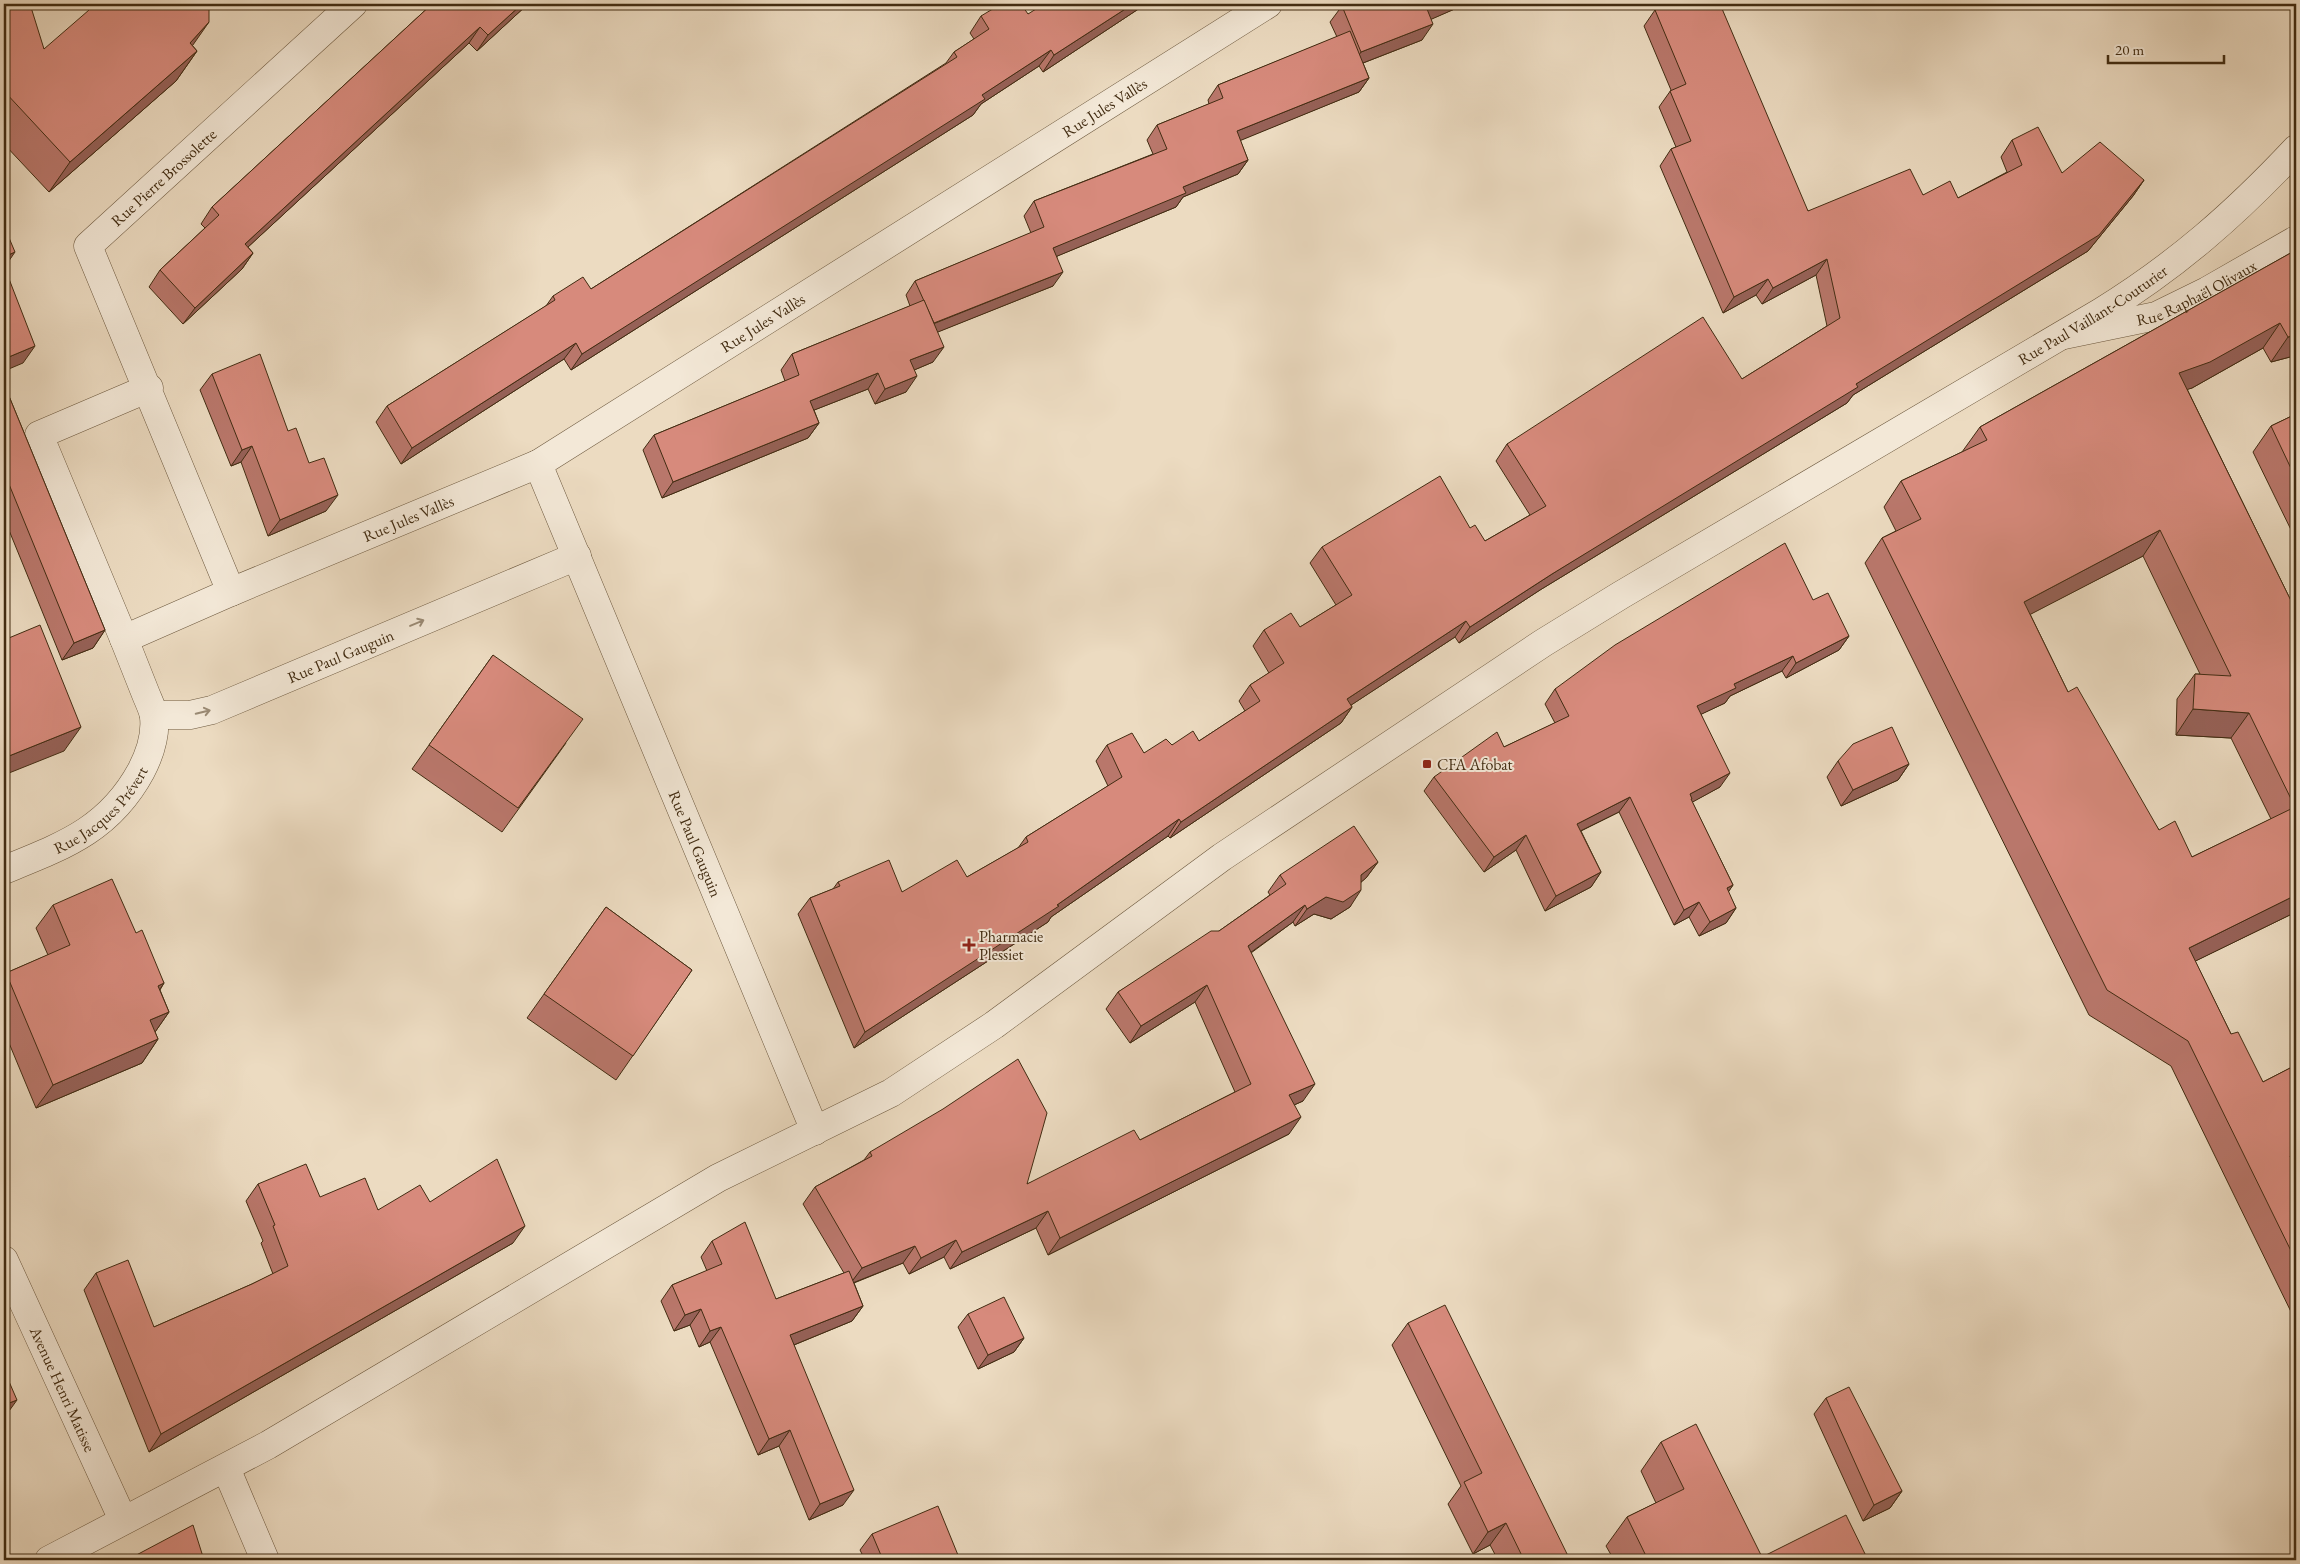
<svg xmlns="http://www.w3.org/2000/svg" width="2300" height="1564" font-family="'EB Garamond',serif">
<style>
.lines{fill:none;stroke-linecap:round;stroke-linejoin:round}
.minor-casing{stroke:#6c583e;stroke-width:29}
.tertiary-casing{stroke:#6c583e;stroke-width:29}
.minor{stroke:#f3e8d7;stroke-width:28}
.tertiary{stroke:#f3e8d7;stroke-width:28}
.wall{fill:#b9776b;stroke:#422c12;fill-rule:evenodd}
.shaded-wall{fill:#966157;stroke:#422c12}
.building{fill:#d78a7c;stroke:#422c12;fill-rule:evenodd}
.oneway{stroke:#9a8a74}
.poi-dot{fill:#8f2418;stroke:#f3e8d7;stroke-width:2}
.labels{text-anchor:middle;dominant-baseline:central;stroke-width:4;stroke-linejoin:round;paint-order:stroke}
.street-label{font-size:16px;fill:#422c12;stroke:#f3e8d7}
.poi-label{font-size:16px;fill:#422c12;stroke:#f3e8d7;text-anchor:start}
</style>
<rect width="100%" height="100%" fill="#ecdbc1"/>
<filter id="stains"><feTurbulence type="fractalNoise" baseFrequency=".004" numOctaves="4"/><feColorMatrix values="0 0 0 0 .2 0 0 0 0 .09 0 0 0 0 .02 0 0 0 .5 -.17"/></filter>
<radialGradient id="worn" r=".72"><stop offset=".6" stop-color="#630" stop-opacity="0"/><stop offset="1" stop-color="#630" stop-opacity=".3"/></radialGradient>
<g class="lines">
<g class="minor-casing">
<g id="minor">
<path id="s1" d="M 2064,335 L 2156,316 L 2207,291 L 2296,240"/>
<path id="s2" d="M 149,388 L 39,435 L 124,639 L 231,592 L 88,246 L 353,4"/>
<path id="s3" d="M 538,464 L 815,1131"/>
<path id="s4" d="M 231,592 L 538,464 L 1268,4"/>
<path id="s5" d="M 154,715 L 190,715 L 212,710 L 577,556"/>
<path id="s6" d="M 4,870 C 63,846 109,830 141,771 C 150,754 156,736 154,717 C 153,709 148,700 145,692 C 138,674 131,657 124,639"/>
<path id="s7" d="M 4,1260 L 123,1520"/>
<polyline points="226,1468 265,1560"/>
</g>
</g>
<g class="tertiary-casing">
<g id="tertiary">
<path id="s8" d="M 49,1560 L 268,1445 L 718,1178 L 891,1093 L 994,1025 L 1222,857 L 1543,643 L 1621,595 L 2101,312 C 2177,265 2235,214 2296,149"/>
</g>
</g>
<use href="#minor" class="minor"/>
<use href="#tertiary" class="tertiary"/>
</g>
<g class="wall">
<polygon points="4,4 44,49 192,45 197,51 176,81 49,192 4,144"/>
<polygon points="432,4 528,4 477,51 469,43 248,247 253,253 242,269 183,324 149,287 160,270 205,228 201,224 212,207"/>
<polygon points="1146,4 1043,72 1039,66 981,104 973,115 571,370 564,359 401,464 376,422 387,406 546,306 553,296 591,289 946,63 954,52 974,39 970,33 981,16 1028,14"/>
<polygon points="1348,4 1466,4 1431,19 1422,40 1363,63 1369,78 1359,92 1240,140 1248,160 1238,174 1183,197 1176,207 1057,256 1053,286 937,332 933,362 914,370 906,392 875,404 868,389 814,410 819,423 808,438 662,498 643,450 654,435 785,381 781,370 792,354 910,306 906,295 915,281 1031,233 1024,216 1034,201 1153,154 1147,140 1157,125 1209,104 1208,100 1218,85 1337,37 1330,22 1342,6"/>
<polygon points="1655,10 1808,211 1923,195 1958,198 2007,172 2001,157 2012,140 2062,173 2144,180 2133,196 2088,251 1853,395 1847,403 1540,590 1459,643 1455,637 1351,705 1352,707 1341,723 1170,838 1168,836 1051,917 1048,922 854,1048 798,914 810,898 833,889 838,882 902,892 967,877 1018,848 1026,837 1108,786 1096,761 1107,745 1144,753 1172,745 1199,741 1245,711 1239,701 1250,685 1269,673 1253,646 1264,630 1300,627 1336,605 1310,563 1322,547 1470,528 1485,541 1530,515 1496,461 1507,444 1742,379 1827,326 1816,275 1762,304 1756,295 1723,313 1660,166 1671,149 1676,147 1659,107 1671,90 1644,26"/>
<path d="M 2296,250 L 2290,357 L 2271,362 L 2263,348 L 2192,388 L 2187,389 L 2296,611 L 2296,912 L 2195,961 L 2231,1034 L 2263,1082 L 2296,1065 L 2296,1322 L 2171,1066 L 2089,1015 L 1865,563 L 1882,538 L 1896,531 L 1884,507 L 1901,481 L 1962,452 L 1980,427 ZM 2143,556 L 2200,674 L 2195,674 L 2177,699 L 2176,735 L 2231,738 L 2271,819 L 2192,857 L 2159,830 L 2068,692 L 2030,614 Z"/>
<polygon points="212,374 288,431 326,511 268,536 241,462 231,466 200,390"/>
<polygon points="4,384 105,630 93,648 62,660 4,518"/>
<polygon points="2296,414 2296,540 2253,452 2271,426"/>
<polygon points="1813,600 1849,636 1839,650 1786,678 1782,671 1730,696 1725,703 1701,714 1720,787 1692,802 1733,885 1728,892 1736,908 1726,923 1699,936 1689,917 1674,925 1619,812 1581,831 1601,872 1591,887 1545,911 1516,850 1484,872 1424,791 1434,777 1504,747 1555,723 1545,704 1555,689"/>
<polygon points="493,655 566,743 502,832 412,769"/>
<polygon points="1838,761 1909,764 1898,780 1841,806 1827,777"/>
<polygon points="1378,862 1366,878 1361,882 1350,907 1331,919 1314,914 1295,926 1293,922 1251,953 1303,1101 1294,1105 1289,1134 1048,1255 1036,1228 950,1269 944,1257 909,1274 903,1263 854,1283 863,1306 852,1321 794,1345 843,1505 809,1520 779,1446 758,1455 710,1342 699,1347 690,1325 674,1331 661,1301 672,1285 707,1271 701,1257 712,1241 776,1299 844,1273 803,1204 815,1187 864,1160 870,1152 1027,1184 1140,1140 1235,1092 1195,1002 1130,1043 1106,1009 1118,992 1219,931 1270,895 1268,892 1280,875"/>
<polygon points="53,905 136,933 164,983 160,990 169,1012 155,1032 158,1039 142,1063 36,1108 4,1031 4,976 6,973 48,955 36,928"/>
<polygon points="606,907 692,970 616,1080 527,1018"/>
<polygon points="258,1184 378,1210 430,1202 513,1243 149,1452 84,1290 96,1273 154,1327 252,1284 273,1274 261,1243 263,1241 246,1201"/>
<polygon points="968,1314 1024,1338 1014,1352 978,1369 958,1327"/>
<polygon points="1408,1323 1570,1560 1498,1560 1490,1545 1473,1554 1448,1504 1461,1486 1392,1345"/>
<polygon points="1826,1398 1902,1491 1890,1508 1863,1521 1814,1414"/>
<polygon points="1661,1442 1762,1557 1868,1560 1614,1560 1606,1546 1627,1517 1656,1503 1641,1471"/>
<polygon points="872,1534 960,1560 865,1560 860,1550"/>
</g>
<g class="shaded-wall">
<polygon points="522,4 528,4 477,51 488,35"/>
<polygon points="1133,4 1146,4 1043,72 1054,55"/>
<polygon points="1441,4 1466,4 1416,26 1427,9"/>
<polygon points="209,22 188,52 190,43"/>
<polygon points="1433,24 1422,40 1350,68 1361,52"/>
<polygon points="480,27 469,43 234,260 245,244"/>
<polygon points="1051,50 1039,66 981,104 973,115 571,370 582,354"/>
<polygon points="197,51 176,81 49,192 70,162"/>
<polygon points="1369,78 1359,92 1227,146 1237,131"/>
<polygon points="1248,160 1238,174 1183,197 1176,207 1043,262 1053,248 1183,187"/>
<polygon points="2144,180 2133,196 2088,251 1853,395 1847,403 1540,590 1459,643 1470,627 1552,574 1856,384"/>
<polygon points="15,252 4,268 4,257"/>
<polygon points="253,253 242,269 183,324 195,308"/>
<polygon points="1827,259 1816,275 1762,304 1773,288"/>
<polygon points="1063,272 1053,286 923,338 933,324"/>
<polygon points="1768,279 1756,295 1723,313 1734,297"/>
<polygon points="2280,323 2263,348 2192,388 2161,398 2179,373"/>
<polygon points="2296,335 2296,354 2290,357 2271,362 2288,337"/>
<polygon points="576,343 564,359 401,464 412,448"/>
<polygon points="35,346 23,363 4,371 4,359"/>
<polygon points="944,347 933,362 900,376 910,360"/>
<polygon points="878,373 868,389 799,416 810,401"/>
<polygon points="917,376 906,392 875,404 885,389"/>
<polygon points="819,423 808,438 662,498 673,482"/>
<polygon points="252,446 241,462 231,466 242,450"/>
<polygon points="338,495 326,511 268,536 280,520"/>
<polygon points="2160,530 2143,556 2006,627 2024,602"/>
<polygon points="1466,621 1455,637 1336,715 1347,699"/>
<polygon points="105,630 93,648 62,660 74,643"/>
<polygon points="1849,636 1839,650 1786,678 1796,663"/>
<polygon points="1793,656 1782,671 1730,696 1725,703 1687,721 1697,706 1734,684"/>
<polygon points="1352,707 1341,723 1170,838 1181,822"/>
<polygon points="2193,709 2249,713 2231,738 2176,735"/>
<polygon points="81,727 64,751 4,775 4,758"/>
<polygon points="1909,764 1898,780 1841,806 1853,790"/>
<polygon points="1730,773 1720,787 1689,804 1690,794"/>
<polygon points="1630,797 1619,812 1566,838 1577,824"/>
<polygon points="1179,819 1168,836 1051,917 1048,922 854,1048 865,1032 1057,905"/>
<polygon points="1526,835 1516,850 1484,872 1494,857"/>
<polygon points="1378,862 1366,878 1349,892 1361,875"/>
<polygon points="1601,872 1591,887 1545,911 1556,896"/>
<polygon points="1733,885 1723,900 1727,888"/>
<polygon points="1361,890 1350,907 1331,919 1314,914 1295,926 1307,909 1326,897"/>
<polygon points="2296,895 2296,912 2171,973 2189,948"/>
<polygon points="1699,902 1689,917 1674,925 1684,910"/>
<polygon points="1305,905 1293,922 1236,963 1248,946"/>
<polygon points="1736,908 1726,923 1699,936 1710,922"/>
<polygon points="164,983 148,1007 158,986"/>
<polygon points="1207,985 1195,1002 1130,1043 1141,1026"/>
<polygon points="169,1012 153,1035 150,1020"/>
<polygon points="158,1039 142,1063 36,1108 53,1085"/>
<polygon points="1315,1084 1303,1101 1278,1112 1289,1095"/>
<polygon points="1301,1117 1289,1134 1048,1255 1060,1238"/>
<polygon points="2296,1152 2296,1169 2290,1156"/>
<polygon points="1048,1211 1036,1228 950,1269 962,1252"/>
<polygon points="525,1226 513,1243 149,1452 161,1434"/>
<polygon points="956,1240 944,1257 909,1274 921,1258"/>
<polygon points="915,1246 903,1263 850,1284 862,1268"/>
<polygon points="863,1306 852,1321 779,1351 790,1335"/>
<polygon points="701,1309 690,1325 674,1331 685,1315"/>
<polygon points="721,1327 710,1342 699,1347 710,1331"/>
<polygon points="1024,1338 1014,1352 978,1369 988,1355"/>
<polygon points="17,1400 4,1418 4,1405"/>
<polygon points="790,1430 779,1446 758,1455 769,1439"/>
<polygon points="854,1490 843,1505 809,1520 820,1504"/>
<polygon points="1902,1491 1890,1508 1863,1521 1874,1505"/>
<polygon points="1506,1523 1490,1545 1473,1554 1488,1532"/>
</g>
<g class="building">
<polygon points="4,4 30,4 44,49 89,10 94,4 209,4 209,22 190,43 197,51 70,162 4,91"/>
<polygon points="432,4 522,4 488,35 480,27 245,244 253,253 195,308 160,270 219,215 212,207"/>
<polygon points="1001,4 1021,4 1028,14 1044,4 1133,4 1054,55 1051,50 982,95 985,99 582,354 576,343 412,448 387,406 555,300 553,296 583,277 591,289 957,57 954,52 989,29 981,16"/>
<polygon points="1348,4 1441,4 1427,9 1433,24 1361,52 1342,6"/>
<polygon points="1670,4 1720,4 1808,211 1910,169 1923,195 1950,181 1958,198 2022,165 2012,140 2038,127 2062,173 2100,142 2144,180 2099,235 1856,384 1858,387 1552,574 1470,627 1466,621 1347,699 1352,707 1181,822 1179,819 1057,905 1059,906 865,1032 810,898 840,886 838,882 889,860 902,892 957,860 967,877 1028,842 1026,837 1122,777 1107,745 1132,733 1144,753 1166,739 1172,745 1193,731 1199,741 1260,701 1250,685 1284,663 1264,630 1291,613 1300,627 1352,595 1322,547 1440,476 1470,528 1475,525 1485,541 1546,506 1507,444 1703,317 1742,379 1840,318 1827,259 1773,288 1768,279 1734,297 1671,149 1691,141 1670,91 1686,84 1655,10"/>
<polygon points="1350,31 1369,78 1237,131 1248,160 1183,187 1186,193 1053,248 1063,272 934,323 915,281 1044,227 1034,201 1167,149 1157,125 1223,98 1218,85"/>
<polygon points="4,226 15,252 4,257"/>
<path d="M 2296,250 L 2296,335 L 2288,337 L 2280,323 L 2210,362 L 2179,373 L 2296,611 L 2296,895 L 2189,948 L 2231,1034 L 2238,1032 L 2263,1082 L 2296,1065 L 2296,1152 L 2290,1156 L 2296,1169 L 2296,1261 L 2188,1041 L 2107,990 L 1882,538 L 1921,519 L 1901,481 L 1987,440 L 1980,427 ZM 2160,530 L 2231,676 L 2195,674 L 2193,709 L 2249,713 L 2295,807 L 2192,857 L 2175,821 L 2159,830 L 2077,687 L 2068,692 L 2024,602 Z"/>
<polygon points="4,266 35,346 4,359"/>
<polygon points="924,300 944,347 910,360 917,376 885,389 878,373 810,401 819,423 673,482 654,435 799,375 792,354"/>
<polygon points="260,354 288,431 296,428 309,463 324,458 338,495 280,520 252,446 242,450 212,374"/>
<polygon points="4,384 105,630 74,643 4,472"/>
<polygon points="2296,414 2296,479 2271,426"/>
<polygon points="1785,543 1813,600 1828,593 1849,636 1796,663 1793,656 1734,684 1736,688 1697,706 1730,773 1690,794 1692,799 1691,799 1733,885 1727,888 1736,908 1710,922 1699,902 1684,910 1630,797 1577,824 1601,872 1556,896 1526,835 1494,857 1434,777 1497,732 1504,747 1569,716 1555,689 1615,645"/>
<polygon points="40,625 81,727 4,758 4,640"/>
<polygon points="493,655 583,719 518,808 429,745"/>
<polygon points="1892,727 1909,764 1853,790 1838,761 1853,744"/>
<polygon points="1354,826 1378,862 1361,875 1361,890 1343,902 1326,897 1307,909 1305,905 1248,946 1315,1084 1289,1095 1301,1117 1060,1238 1048,1211 962,1252 956,1240 921,1258 915,1246 862,1268 815,1187 872,1156 870,1152 943,1109 1018,1059 1047,1113 1027,1184 1134,1130 1140,1140 1251,1084 1207,985 1141,1026 1118,992 1211,931 1219,931 1286,884 1280,875"/>
<polygon points="112,879 136,933 142,930 164,983 158,986 169,1012 150,1020 158,1039 53,1085 6,973 70,945 53,905"/>
<polygon points="606,907 692,970 633,1056 544,994"/>
<polygon points="497,1159 525,1226 161,1434 96,1273 128,1260 154,1327 252,1284 288,1266 273,1226 275,1225 258,1184 306,1164 320,1197 365,1178 378,1210 420,1185 430,1202"/>
<polygon points="745,1222 776,1299 849,1271 863,1306 790,1335 854,1490 820,1504 790,1430 769,1439 721,1327 710,1331 701,1309 685,1315 672,1285 722,1264 712,1241"/>
<polygon points="1004,1297 1024,1338 988,1355 968,1314"/>
<polygon points="1445,1305 1570,1560 1524,1560 1506,1523 1488,1532 1464,1482 1482,1473 1408,1323"/>
<polygon points="4,1370 17,1400 4,1405"/>
<polygon points="1849,1387 1902,1491 1874,1505 1826,1398"/>
<polygon points="1696,1424 1762,1557 1846,1515 1868,1560 1648,1560 1627,1517 1684,1489 1661,1442"/>
<polygon points="938,1506 960,1560 883,1560 872,1534"/>
<polygon points="193,1525 204,1560 127,1560"/>
</g>
<defs><path id="oneway-shaft" d="M-6 0H5M1.5-3L5.5 0L1.5 3" fill="none" stroke-width="1.6" stroke-linecap="round" stroke-linejoin="round" transform="scale(1.25)"/></defs>
<g class="oneway">
<use href="#oneway-shaft" transform="translate(417 623) rotate(-23)"/>
<use href="#oneway-shaft" transform="translate(203 712) rotate(-14)"/>
</g>
<g class="poi-dot">
<rect x="1422" y="759" width="10" height="10" rx="2.5"/>
<path d="M966.5 937.5h5v5h5v5h-5v5h-5v-5h-5v-5h5z"/>
</g>
<g class="labels">
<g class="street-label">
<text stroke="none"><textPath href="#s4" startOffset="1002">Rue Jules Vallès</textPath></text>
<text stroke="none"><textPath href="#s2" startOffset="934">Rue Pierre Brossolette</textPath></text>
<text stroke="none"><textPath href="#s1" startOffset="140">Rue Raphaël Olivaux</textPath></text>
<text stroke="none"><textPath href="#s8" startOffset="2396">Rue Paul Vaillant-Couturier</textPath></text>
<text stroke="none"><textPath href="#s4" startOffset="598">Rue Jules Vallès</textPath></text>
<text stroke="none"><textPath href="#s4" startOffset="192">Rue Jules Vallès</textPath></text>
<text stroke="none"><textPath href="#s5" startOffset="198">Rue Paul Gauguin</textPath></text>
<text stroke="none"><textPath href="#s6" startOffset="116">Rue Jacques Prévert</textPath></text>
<text stroke="none"><textPath href="#s3" startOffset="411">Rue Paul Gauguin</textPath></text>
<text stroke="none"><textPath href="#s7" startOffset="142">Avenue Henri Matisse</textPath></text>
</g>
<g class="poi-label">
<text x="1437" y="764">CFA Afobat</text>
<text x="979" y="936">Pharmacie<tspan x="979" dy="18">Plessiet</tspan></text>
</g>
</g>
<rect width="2300" height="1564" fill="none" stroke="#ecdbc1" stroke-width="20"/>
<rect x="5" y="5" width="2290" height="1554" fill="none" stroke="#422c12" stroke-width="2.5"/>
<rect x="10" y="10" width="2280" height="1544" fill="none" stroke="#422c12"/>
<path d="M2108 55v8h116v-8" fill="none" stroke="#422c12" stroke-width="2.5"/>
<text x="2115" y="55" font-size="15" fill="#422c12" stroke="#f3e8d7" stroke-width="4" paint-order="stroke">20 m</text>
<rect width="100%" height="100%" filter="url(#stains)"/>
<rect width="100%" height="100%" fill="url(#worn)"/>
</svg>
